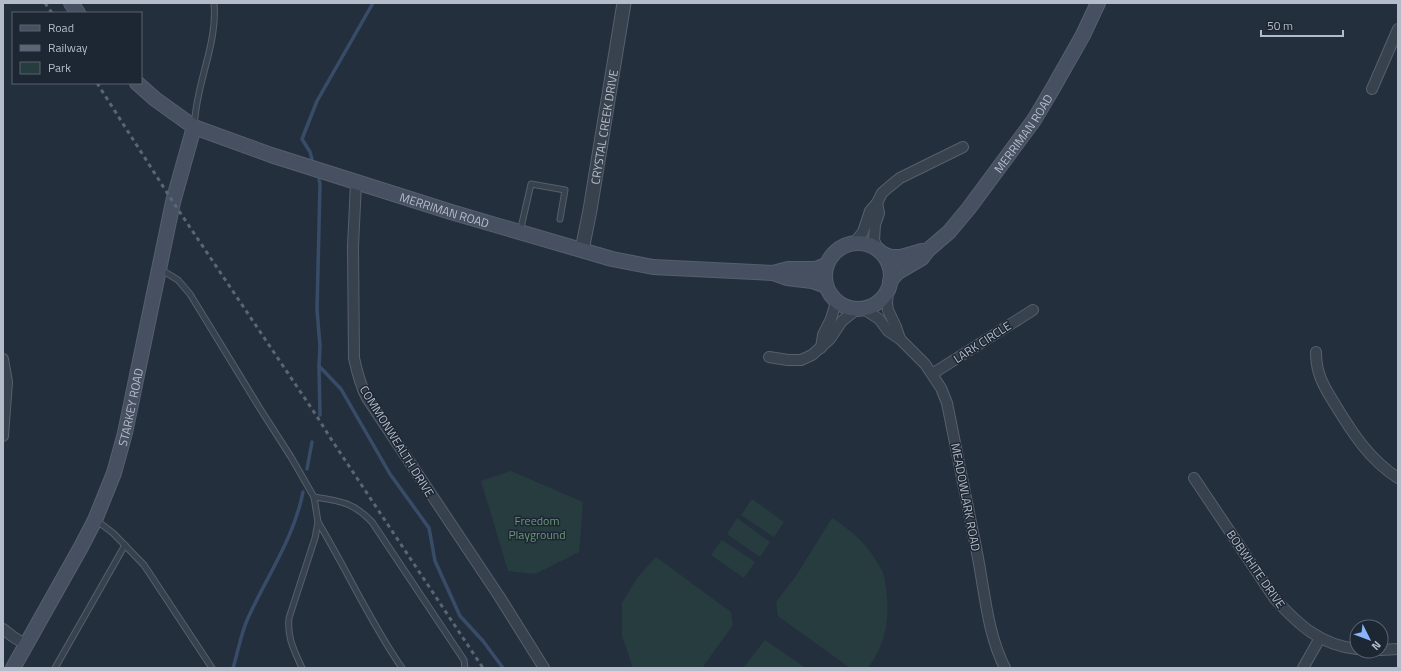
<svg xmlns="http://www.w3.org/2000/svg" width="1401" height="671" font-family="'Titillium Web',sans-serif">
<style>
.green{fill:#263c3f}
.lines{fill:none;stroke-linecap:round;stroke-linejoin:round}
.stream{stroke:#394c67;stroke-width:3.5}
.service-casing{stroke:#565f6c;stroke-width:7}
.minor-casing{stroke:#565f6c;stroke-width:12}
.tertiary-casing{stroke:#565f6c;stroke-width:15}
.secondary-casing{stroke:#565f6c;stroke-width:16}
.service{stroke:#38414e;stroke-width:5}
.minor{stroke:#38414e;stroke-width:10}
.tertiary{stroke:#38414e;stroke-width:13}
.secondary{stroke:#465061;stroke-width:14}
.rail{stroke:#5a6575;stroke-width:3;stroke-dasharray:4 4;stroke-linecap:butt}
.labels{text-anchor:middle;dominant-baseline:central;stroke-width:3;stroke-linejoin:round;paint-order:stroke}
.street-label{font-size:12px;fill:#b4bcc9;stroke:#1d2633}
.park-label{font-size:12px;fill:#6b9a76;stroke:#1d2633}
</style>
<rect width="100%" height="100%" fill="#242f3e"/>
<g class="green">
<polygon points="511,471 583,502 579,552 535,574 508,571 481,481"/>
<polygon points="752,499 784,522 774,537 741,515"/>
<polygon points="737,518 770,542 760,557 727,534"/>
<path d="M 832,518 C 855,533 870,547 882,571 C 885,576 885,584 886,589 C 890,619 886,643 868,668 L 850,668 L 778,616 L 776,602 L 796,576 Z"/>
<polygon points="722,540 755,562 744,578 711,555"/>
<polygon points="656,557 731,612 733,625 702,668 633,668 622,636 622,603 637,578"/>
<polygon points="765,640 806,668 743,668"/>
</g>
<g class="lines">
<g class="stream">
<polyline points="312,159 310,152 302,139 317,101 373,3"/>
<polyline points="319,180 320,184 317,310 320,346 319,366 320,415"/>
<polyline points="319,366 341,389 390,474 429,528 435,561 460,616 483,641 503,668"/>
<polyline points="307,469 312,442"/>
<path d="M 233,668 C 238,652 241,633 248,618 C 267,576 294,538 303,492"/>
</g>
<g class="service-casing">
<g id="service">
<path d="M 194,126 C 195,116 196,107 198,98 C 204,66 217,36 214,3"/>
<polyline points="520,232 531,184 565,190 560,219"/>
<path d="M 160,269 L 178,280 L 190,294 L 259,407 L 291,457 L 314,497 L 318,522 L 315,538 L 289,618 C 287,638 294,650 302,668"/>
<path d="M 314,497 C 340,501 353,502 372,522 L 464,660 L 465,668"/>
<polyline points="96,520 113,533 144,565 212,668"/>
<path d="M 318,522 C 347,570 370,622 402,668"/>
<polyline points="55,668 125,545"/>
</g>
</g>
<g class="minor-casing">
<g id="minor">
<polyline points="1372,89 1398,29"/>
<path d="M 356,183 L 353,246 L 354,358 C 357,372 360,385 367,398 L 499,596 L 544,668"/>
<polyline points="877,203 879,213 875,225 874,240 878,250"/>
<polyline points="854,243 863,232 870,211 877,203 882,193 890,186 900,178 963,147"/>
<polyline points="888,289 887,303 888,310 896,327 900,339"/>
<path d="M 864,309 L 879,319 L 888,331 L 900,339 L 925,364 L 941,388 L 947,403 C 957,454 968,506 978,558 C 985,595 988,635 1005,668"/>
<polyline points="821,348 823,335 831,319 836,302"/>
<path d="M 1316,352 C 1316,359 1317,367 1319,373 C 1322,385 1330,396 1336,406 C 1353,434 1370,460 1398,478"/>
<polyline points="769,357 788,360 801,360 812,355 830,339 842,321 857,309"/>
<polyline points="3,359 7,382 3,436"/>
<polyline points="932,374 1033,310"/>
<path d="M 1194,478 L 1275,599 C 1299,625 1320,645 1357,649"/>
<polyline points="3,629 12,636 26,645"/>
<polyline points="1381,650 1398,649"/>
<polyline points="1303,668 1320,638"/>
</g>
</g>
<g class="tertiary-casing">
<g id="tertiary">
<path id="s1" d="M 582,250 L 590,210 L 624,3"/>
</g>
</g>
<g class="secondary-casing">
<g id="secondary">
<polyline points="71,3 78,13"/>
<path id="s2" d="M 137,83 L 155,99 L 194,127 L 271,155 L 451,212 L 612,259 L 653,267 L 773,273 L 788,269 L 816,269 L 826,265"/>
<circle cx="858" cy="276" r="33"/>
<polyline points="883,254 891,257 901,257 922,251"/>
<polyline points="773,273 787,278 812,281 826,286"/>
<path id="s3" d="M 890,281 L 898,272 L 922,258 L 928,250 L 949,232 L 969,208 L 1034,120 L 1053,88 L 1083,35 L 1098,3"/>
<path id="s4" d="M 13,668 L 81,547 L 95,520 L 114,473 L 125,433 L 173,202 L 194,127"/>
</g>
</g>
<use href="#service" class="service"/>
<use href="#minor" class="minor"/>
<use href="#tertiary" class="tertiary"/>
<use href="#secondary" class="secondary"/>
<g class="rail">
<polyline points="45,3 52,13"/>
<polyline points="97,83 173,202 316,415 333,442 483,668"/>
</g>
</g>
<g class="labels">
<g class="street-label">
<text stroke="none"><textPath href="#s1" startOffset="125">CRYSTAL CREEK DRIVE</textPath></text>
<text stroke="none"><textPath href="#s3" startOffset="201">MERRIMAN ROAD</textPath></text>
<text stroke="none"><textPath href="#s2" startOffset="336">MERRIMAN ROAD</textPath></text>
<text transform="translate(982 342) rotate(-33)">LARK CIRCLE</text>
<text stroke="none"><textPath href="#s4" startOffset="288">STARKEY ROAD</textPath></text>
<text transform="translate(397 441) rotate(58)">COMMONWEALTH DRIVE</text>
<text transform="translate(966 497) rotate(79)">MEADOWLARK ROAD</text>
<text transform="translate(1256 569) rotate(55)">BOBWHITE DRIVE</text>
</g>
<g class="park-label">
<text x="537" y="520">Freedom<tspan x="537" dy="14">Playground</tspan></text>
</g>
</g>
<rect width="1401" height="671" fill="none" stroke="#b4bcc9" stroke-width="8"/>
<rect x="12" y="12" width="130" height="72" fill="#1d2633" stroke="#59626f"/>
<rect x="20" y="25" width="20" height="6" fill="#465061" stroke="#59626f"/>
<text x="48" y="32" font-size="12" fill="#b4bcc9">Road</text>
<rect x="20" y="45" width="20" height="6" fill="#5a6575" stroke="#59626f"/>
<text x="48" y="52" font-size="12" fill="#b4bcc9">Railway</text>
<rect x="20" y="62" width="20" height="12" fill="#263c3f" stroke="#59626f"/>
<text x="48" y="72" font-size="12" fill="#b4bcc9">Park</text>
<g transform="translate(1369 639) rotate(132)"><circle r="19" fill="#1d2633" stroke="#59626f"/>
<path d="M0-3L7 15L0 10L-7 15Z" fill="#8ab4f8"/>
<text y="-6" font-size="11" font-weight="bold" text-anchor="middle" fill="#b4bcc9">N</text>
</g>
<path d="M1261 30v6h82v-6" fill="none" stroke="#b4bcc9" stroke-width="2"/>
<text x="1267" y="30" font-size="12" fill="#b4bcc9" stroke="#1d2633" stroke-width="3" paint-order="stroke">50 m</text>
</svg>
